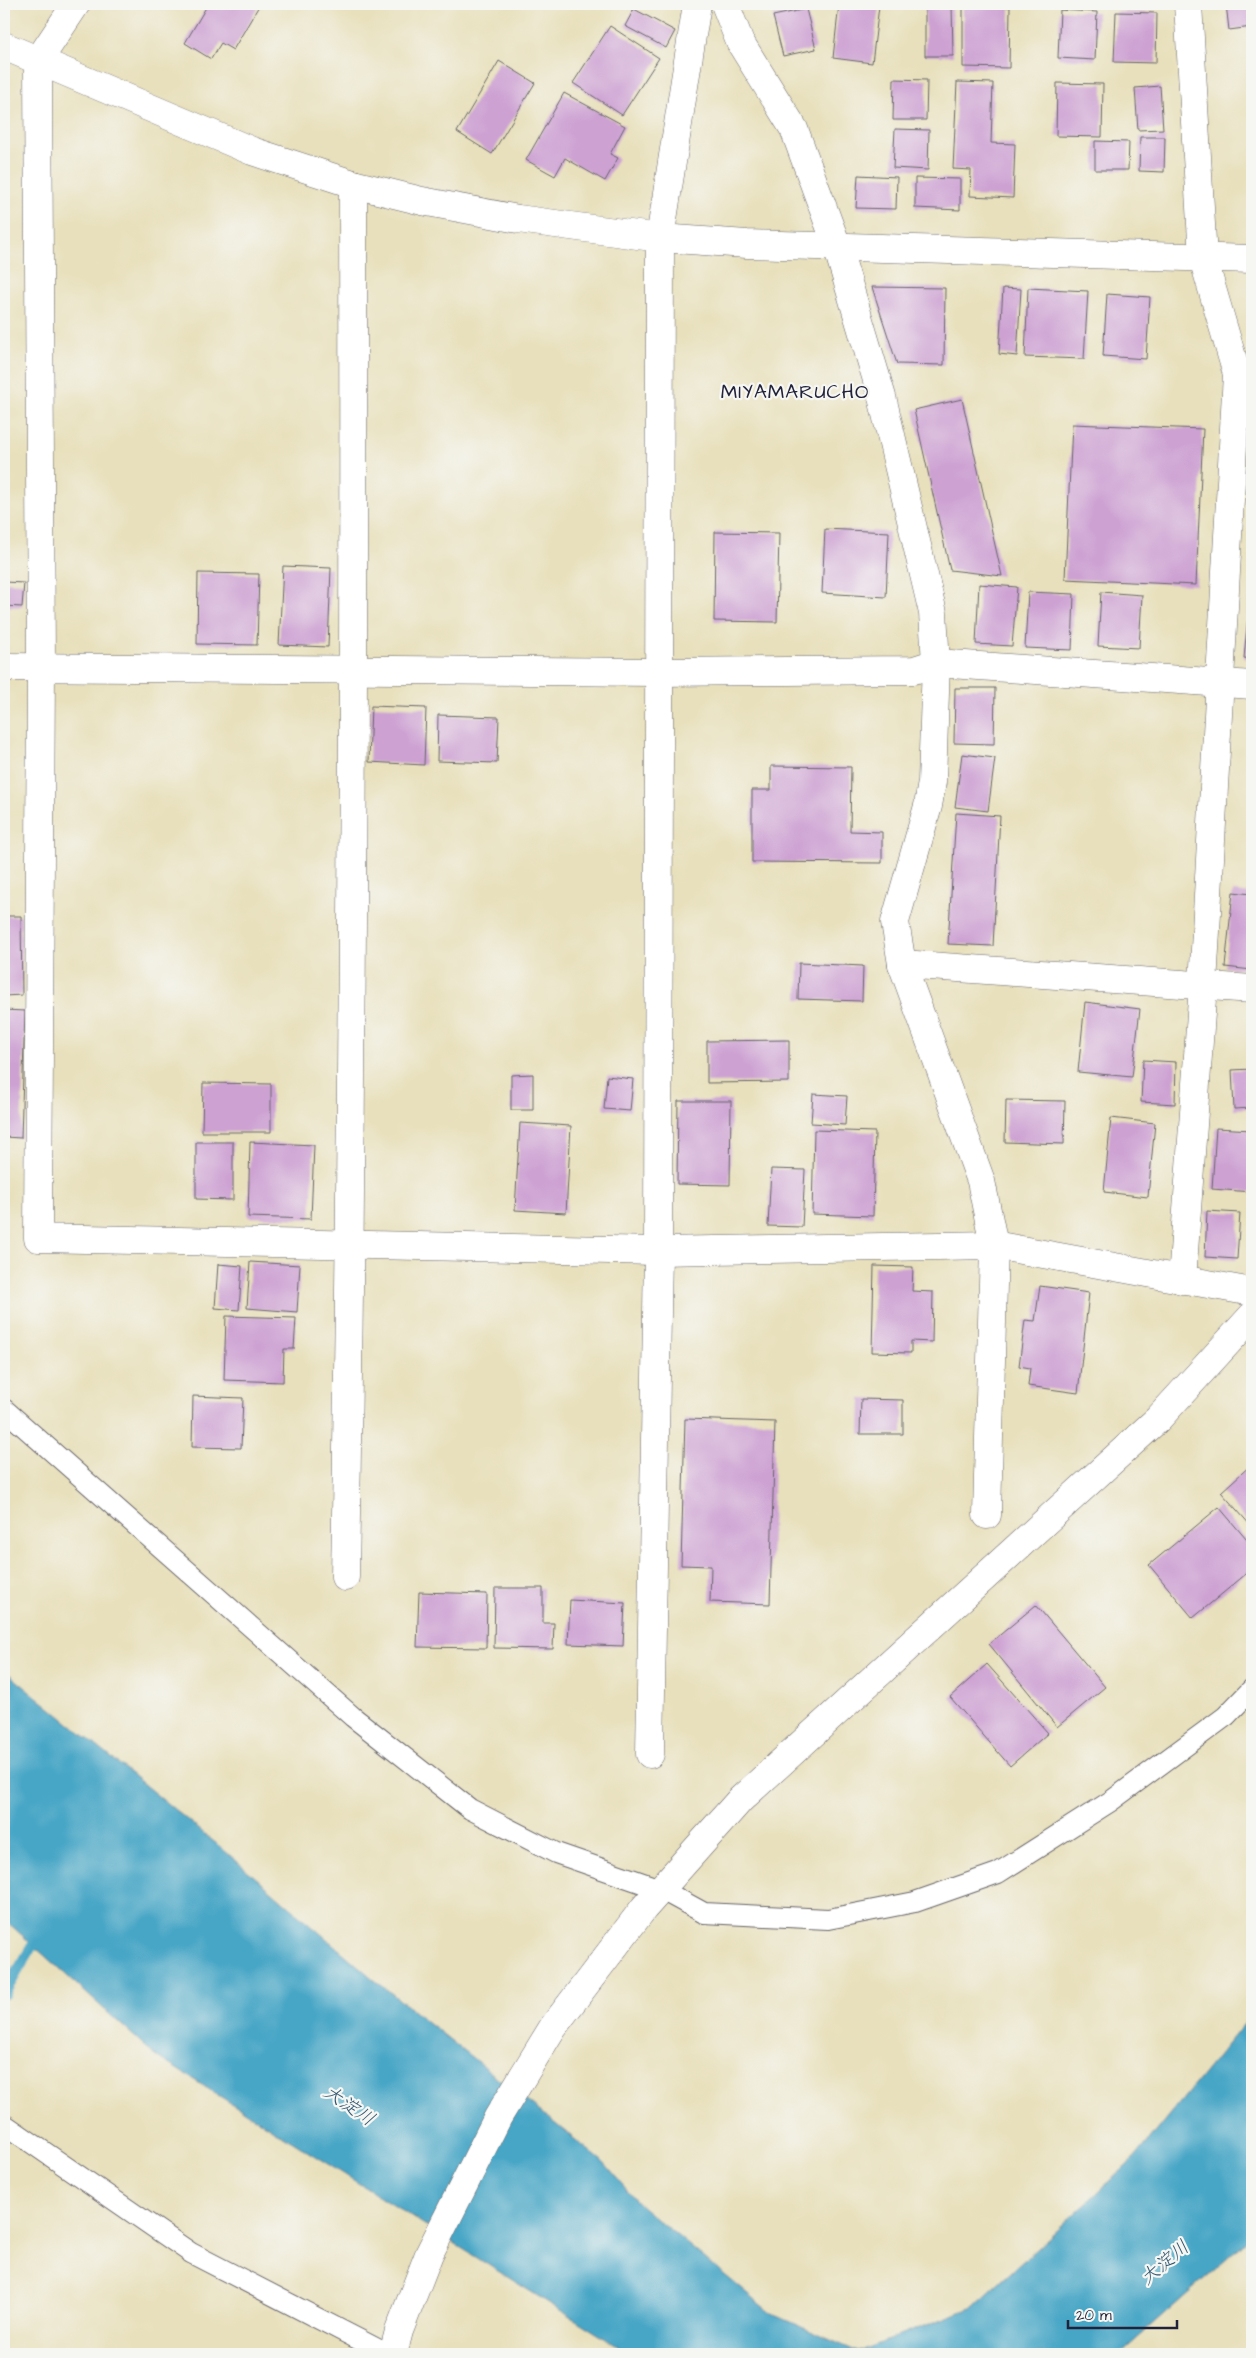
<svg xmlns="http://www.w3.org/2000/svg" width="1256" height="2358" font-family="'Architects Daughter','Klee One',sans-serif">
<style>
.water{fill:#47a6c6;stroke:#346480}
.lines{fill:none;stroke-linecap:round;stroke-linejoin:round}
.stream{stroke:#47a6c6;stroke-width:11}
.building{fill:#cda2d3}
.service-casing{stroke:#676468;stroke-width:22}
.minor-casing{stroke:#676468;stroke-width:29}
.tertiary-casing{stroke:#676468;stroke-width:29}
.service{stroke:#fff;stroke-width:20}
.minor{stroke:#fff;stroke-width:28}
.tertiary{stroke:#fff;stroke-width:28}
.labels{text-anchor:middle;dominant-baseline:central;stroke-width:4.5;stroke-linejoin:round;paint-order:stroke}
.water-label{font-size:19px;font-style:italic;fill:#315773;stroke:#f6f6f2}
.quarter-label{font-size:20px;letter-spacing:1px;fill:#22223b;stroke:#f6f6f2}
</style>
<rect width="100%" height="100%" fill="#f6f6f2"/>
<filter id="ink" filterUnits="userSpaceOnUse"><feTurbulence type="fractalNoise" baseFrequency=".02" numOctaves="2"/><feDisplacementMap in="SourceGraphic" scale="10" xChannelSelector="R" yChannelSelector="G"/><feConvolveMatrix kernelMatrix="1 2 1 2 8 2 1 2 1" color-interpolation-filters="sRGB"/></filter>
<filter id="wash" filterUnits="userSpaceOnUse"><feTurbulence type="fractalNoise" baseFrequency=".0096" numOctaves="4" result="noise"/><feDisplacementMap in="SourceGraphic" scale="20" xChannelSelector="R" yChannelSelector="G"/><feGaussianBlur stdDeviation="1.12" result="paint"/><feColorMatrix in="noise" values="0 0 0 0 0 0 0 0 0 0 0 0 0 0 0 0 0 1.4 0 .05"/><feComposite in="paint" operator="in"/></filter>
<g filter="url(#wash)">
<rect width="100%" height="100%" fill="#e8e0bc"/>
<polygon class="water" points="4,1670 218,1845 371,1977 602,2161 640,2205 772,2314 858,2352 973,2307 1135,2158 1252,2014 1252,2234 1239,2248 1120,2354 630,2354 156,2056 4,1919"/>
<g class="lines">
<polyline class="stream" points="4,1994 40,1933"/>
</g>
<g id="blocks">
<g class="building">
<polygon points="208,4 260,4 233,50 221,43 211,59 185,43"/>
<polygon points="839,4 879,6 872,63 833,58"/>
<polygon points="925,4 952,4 953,56 925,56"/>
<polygon points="1226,4 1252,4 1252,27 1229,30"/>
<polygon points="963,6 1010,7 1009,68 963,67"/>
<polygon points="634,9 675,31 666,48 625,26"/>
<polygon points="806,9 816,49 783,56 773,16"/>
<polygon points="1060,10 1097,12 1095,60 1058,58"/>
<polygon points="1116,12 1157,13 1156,63 1114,62"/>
<polygon points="610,26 659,58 622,115 573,83"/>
<polygon points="499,61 535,83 492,154 457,132"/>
<polygon points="894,79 927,80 926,120 893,120"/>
<polygon points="957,82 993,83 991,143 1015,144 1013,198 970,196 971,170 953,169"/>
<polygon points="1057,83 1103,84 1102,137 1056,136"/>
<polygon points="1160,86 1163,129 1138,130 1135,88"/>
<polygon points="564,93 625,126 610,154 618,158 605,181 565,158 555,176 526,160"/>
<polygon points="895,129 929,130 928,170 893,168"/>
<polygon points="1140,137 1165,137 1164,172 1139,171"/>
<polygon points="1095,141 1129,142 1128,170 1095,170"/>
<polygon points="858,175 897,177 896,209 856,208"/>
<polygon points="915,178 960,179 960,210 915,208"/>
<polygon points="872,287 945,288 944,365 897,364"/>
<polygon points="1003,288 1021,289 1017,356 999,354"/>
<polygon points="1028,288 1088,291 1084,359 1025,357"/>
<polygon points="1107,294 1150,297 1146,359 1103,356"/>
<polygon points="962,399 1002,576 950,570 914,410"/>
<polygon points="1072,424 1203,429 1196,585 1065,579"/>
<polygon points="825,529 889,532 886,597 822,593"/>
<polygon points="715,532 779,533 777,622 714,621"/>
<polygon points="283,566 331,568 328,647 279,645"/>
<polygon points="198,573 259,574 257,645 197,644"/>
<polygon points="4,582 24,583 22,607 4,606"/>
<polygon points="979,584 1017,587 1012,646 976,644"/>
<polygon points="1028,592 1074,594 1072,650 1025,648"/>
<polygon points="1101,592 1142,595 1139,648 1098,646"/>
<polygon points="1250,593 1252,593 1252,659 1244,658"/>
<polygon points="955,688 995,688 994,744 954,743"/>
<polygon points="371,706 426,708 424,765 369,762"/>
<polygon points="438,715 499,717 497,763 437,761"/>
<polygon points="962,754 995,758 988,811 955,807"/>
<polygon points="771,766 851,767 850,831 882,832 882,863 752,862 752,790 771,790"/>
<polygon points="956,813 1000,816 993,946 948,944"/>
<polygon points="1233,892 1252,894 1252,970 1225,967"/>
<polygon points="4,916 21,916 22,995 4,996"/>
<polygon points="799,963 863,966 862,1001 798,999"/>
<polygon points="1085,1002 1140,1009 1132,1077 1078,1072"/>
<polygon points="4,1010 25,1011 21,1138 4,1137"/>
<polygon points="789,1040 789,1082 707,1083 707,1041"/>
<polygon points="1143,1060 1176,1062 1175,1104 1141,1102"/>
<polygon points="1252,1069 1252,1108 1234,1109 1232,1070"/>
<polygon points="533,1074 533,1110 511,1110 511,1075"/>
<polygon points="607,1076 633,1079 630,1111 604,1109"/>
<polygon points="203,1083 271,1084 271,1132 202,1132"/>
<polygon points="813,1094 847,1096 845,1125 811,1123"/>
<polygon points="1006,1100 1065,1101 1064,1144 1005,1142"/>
<polygon points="678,1101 731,1101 730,1185 677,1184"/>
<polygon points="1111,1118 1155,1123 1148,1197 1104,1192"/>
<polygon points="520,1123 571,1126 566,1213 515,1210"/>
<polygon points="1216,1128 1252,1130 1252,1192 1212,1189"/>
<polygon points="814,1130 875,1132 873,1216 812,1214"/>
<polygon points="196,1142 233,1142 233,1200 196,1199"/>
<polygon points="250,1142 314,1145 311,1219 248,1217"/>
<polygon points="771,1169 805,1170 802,1227 768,1226"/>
<polygon points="1207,1211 1240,1213 1237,1259 1205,1257"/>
<polygon points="250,1262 300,1265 297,1312 247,1308"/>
<polygon points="218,1264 242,1266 239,1310 215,1308"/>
<polygon points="874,1266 913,1267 912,1291 933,1292 932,1342 911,1341 911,1353 872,1352"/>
<polygon points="1040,1286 1089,1293 1078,1393 1028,1386 1030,1368 1019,1366 1025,1320 1035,1321"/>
<polygon points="226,1316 296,1318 294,1349 284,1349 283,1382 224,1380"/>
<polygon points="193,1396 243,1398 241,1448 192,1447"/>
<polygon points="861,1399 903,1400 903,1434 860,1434"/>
<polygon points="685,1419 775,1422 770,1604 710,1602 711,1566 681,1565"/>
<polygon points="1252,1464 1252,1527 1221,1492"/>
<polygon points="1219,1507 1252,1546 1252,1569 1193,1618 1149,1565"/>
<polygon points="495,1588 543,1588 543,1623 554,1623 553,1649 494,1648"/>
<polygon points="419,1592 487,1594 486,1648 417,1647"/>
<polygon points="570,1600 625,1603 623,1646 568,1644"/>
<polygon points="1036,1605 1105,1687 1057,1727 989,1644"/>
<polygon points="987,1664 1048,1733 1010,1766 950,1697"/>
</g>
</g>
</g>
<g filter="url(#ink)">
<use href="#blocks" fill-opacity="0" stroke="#676468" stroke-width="1"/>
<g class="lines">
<g class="service-casing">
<g id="service">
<polyline points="4,1409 353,1717 470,1809 556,1853 660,1889 704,1913 828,1919 915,1902 998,1873 1111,1801 1226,1716 1252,1689"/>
<polyline points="4,2124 191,2253 387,2354"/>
</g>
</g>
<g class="minor-casing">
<g id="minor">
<polyline points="76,4 38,61 41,667 38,1238 658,1251 994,1245 1252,1292"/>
<polyline points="725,4 740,42 794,129 837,246 882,397 933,613 936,663 932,782 928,806 895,922 902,964 981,1181 994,1245 987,1515"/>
<polyline points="4,667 657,672 914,670 936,663 1252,685"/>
<polyline points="902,964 1252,989"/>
<polyline points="1182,1280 1203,985 1237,374 1203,258 1188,4"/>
<path d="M 345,1577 C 353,1112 354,648 353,184"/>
<polyline points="650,1754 658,1251 660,238 697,4"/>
</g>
</g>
<g class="tertiary-casing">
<g id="tertiary">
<polyline points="4,46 252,151 353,184 422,201 518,219 660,238 747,244 1252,259"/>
<polyline points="393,2354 399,2331 429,2254 498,2117 553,2027 644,1908 740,1800 1158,1419 1252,1316"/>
</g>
</g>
<use href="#service" class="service"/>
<use href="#minor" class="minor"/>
<use href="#tertiary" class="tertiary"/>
</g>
</g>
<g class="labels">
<g class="water-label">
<text transform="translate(349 2106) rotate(34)">大淀川</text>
<text transform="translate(1165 2263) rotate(-40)">大淀川</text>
</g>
<g class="quarter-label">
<text x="795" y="392">MIYAMARUCHO</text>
</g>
</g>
<rect width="1256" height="2358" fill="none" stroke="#f6f6f2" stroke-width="20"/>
<path d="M1068 2320v8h109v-8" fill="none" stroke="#22223b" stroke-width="2.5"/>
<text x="1076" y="2320" font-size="15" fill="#22223b" stroke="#f6f6f2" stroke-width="4" paint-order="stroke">20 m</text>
</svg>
